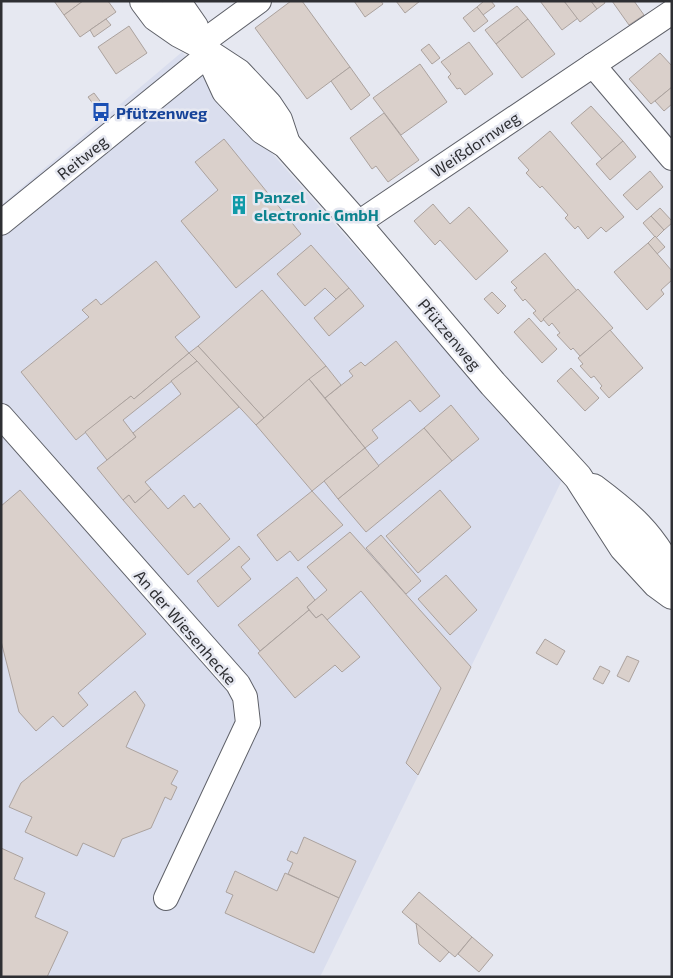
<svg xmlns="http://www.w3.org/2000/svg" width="673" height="978" font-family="'Exo 2',sans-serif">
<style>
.built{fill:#dadeee}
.building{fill:#dad0cb;stroke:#aba29e}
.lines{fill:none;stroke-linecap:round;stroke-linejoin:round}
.street-casing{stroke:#5e6068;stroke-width:26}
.secondary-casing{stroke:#5e6068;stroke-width:30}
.street{stroke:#fff;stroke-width:24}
.secondary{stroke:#fff;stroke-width:28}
.labels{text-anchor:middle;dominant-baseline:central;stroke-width:5;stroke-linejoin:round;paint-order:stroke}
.transit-label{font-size:16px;font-weight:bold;fill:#164399;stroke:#e6e8f1;text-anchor:start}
.street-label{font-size:16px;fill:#2e2f33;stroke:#e6e8f1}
.culture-label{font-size:16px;font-weight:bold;fill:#0d838f;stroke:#e6e8f1;text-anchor:start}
</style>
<rect width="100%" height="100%" fill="#e6e8f1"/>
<polygon class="built" points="182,52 562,480 320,977 1,977 1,205"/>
<g class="building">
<polygon points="54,1 83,1 64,15"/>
<polygon points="83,1 108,1 116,12 80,37 64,15"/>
<polygon points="291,1 302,1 350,67 307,99 255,28"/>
<polygon points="354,1 381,1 383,4 365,17"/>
<polygon points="396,1 420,1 405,13"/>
<polygon points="484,1 491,1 495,6 483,15 477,7"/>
<polygon points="540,1 564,1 578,18 562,30"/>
<polygon points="564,1 591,1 597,9 580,22"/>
<polygon points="591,1 604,1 605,3 597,9"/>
<polygon points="612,1 634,1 644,15 629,25"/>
<polygon points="517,6 528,19 496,44 485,30"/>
<polygon points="477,7 488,21 474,32 463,18"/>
<polygon points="106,19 111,25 94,37 90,30"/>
<polygon points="528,19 555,54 522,78 496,44"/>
<polygon points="129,26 147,53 116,74 98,47"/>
<polygon points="469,42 493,74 465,95 460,88 457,89 448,77 451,74 441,62"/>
<polygon points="429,44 440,58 432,64 421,50"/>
<polygon points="660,53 672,66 672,87 651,104 629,79"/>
<polygon points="420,64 447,102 401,135 373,98"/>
<polygon points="350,67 370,95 351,110 331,81"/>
<polygon points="672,87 672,104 664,111 655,101"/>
<polygon points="94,93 100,101 94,105 88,97"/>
<polygon points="591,106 623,141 602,159 571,123"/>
<polygon points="384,113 419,160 388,182 376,166 372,169 350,138"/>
<polygon points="550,131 624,217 606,232 601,227 588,239 578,226 575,229 565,218 568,215 542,186 540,188 526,173 529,170 518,158"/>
<polygon points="224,139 301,234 236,288 181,221 218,190 195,162"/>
<polygon points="623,141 636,157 610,180 596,164"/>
<polygon points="650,171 663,187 637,210 623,195"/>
<polygon points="433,204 450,224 469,207 508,251 476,280 440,240 435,245 414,221"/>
<polygon points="660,208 672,221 672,223 664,230 651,216"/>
<polygon points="651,216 664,230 656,238 643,223"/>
<polygon points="655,236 665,247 657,254 648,243"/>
<polygon points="648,243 672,271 672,280 661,290 664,294 647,310 614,272"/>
<polygon points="311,245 349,288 336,299 325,288 305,306 277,274"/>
<polygon points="545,253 577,291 541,322 533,313 536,311 525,299 523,301 514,290 517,288 511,282"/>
<polygon points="156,261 200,317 175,337 189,353 134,399 131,396 76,440 21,372 89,317 82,310 96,299 101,305"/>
<polygon points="349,288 364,306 329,336 314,318"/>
<polygon points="578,289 613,328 580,356 573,348 571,350 557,335 560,333 552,323 549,326 543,319"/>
<polygon points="262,290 326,366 264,418 198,346"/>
<polygon points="492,292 506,306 498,314 484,299"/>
<polygon points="529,318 557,349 542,363 514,332"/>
<polygon points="610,330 643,368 609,398 600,388 602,386 594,376 591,378 580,366 583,364 578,358"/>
<polygon points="396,341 440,396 420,412 410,400 372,430 378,438 365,448 325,398 353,376 349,371 361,362 365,366"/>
<polygon points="198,346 264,418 256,425 189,353"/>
<polygon points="189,353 197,361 123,420 136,437 107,460 85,432 131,396 134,399"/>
<polygon points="197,361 239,407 145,482 151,489 135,503 129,495 123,500 97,468 136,437 133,433 181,394 171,381"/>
<polygon points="326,366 341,385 325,398 309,379"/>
<polygon points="571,368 599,398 585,411 557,381"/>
<polygon points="309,379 365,448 312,491 256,425"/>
<polygon points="451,405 479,439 452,461 424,428"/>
<polygon points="424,428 452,461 366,532 338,499"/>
<polygon points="365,448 379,466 338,499 324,481"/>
<polygon points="151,489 168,509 184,495 194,508 200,503 230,539 188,575 123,500 129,495 135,503"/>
<polygon points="20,490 146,634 78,693 88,705 63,727 53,716 36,731 19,712 1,641 1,506"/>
<polygon points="440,490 471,527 418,573 386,536"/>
<polygon points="312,491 343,525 298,561 290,551 277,561 257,535"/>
<polygon points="350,532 471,667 418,775 406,763 441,688 361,591 327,620 322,614 316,618 307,607 327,590 307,567"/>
<polygon points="381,535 421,581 406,594 366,548"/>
<polygon points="239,546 250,559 241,567 251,579 218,607 197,581"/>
<polygon points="446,575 477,610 450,635 418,599"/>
<polygon points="297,577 315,600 307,607 309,610 260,651 238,625"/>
<polygon points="309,610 316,618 322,614 360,657 342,672 335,665 295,698 258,653"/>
<polygon points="545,639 565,651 557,665 536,653"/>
<polygon points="627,656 639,661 629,682 617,676"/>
<polygon points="600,666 610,671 603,684 593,679"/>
<polygon points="135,691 145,705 126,747 178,771 171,784 177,787 171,800 165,797 151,828 122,839 114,857 83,843 77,856 25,832 32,817 9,807 21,783"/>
<polygon points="304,837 356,861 339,898 288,874 293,863 287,860 291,851 297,854"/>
<polygon points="1,848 23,858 14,879 45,893 35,917 68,932 47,977 1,977"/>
<polygon points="235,871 277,891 285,873 339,898 314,953 225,913 233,895 226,892"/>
<polygon points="419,892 472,937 455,957 402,912"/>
<polygon points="416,923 449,952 440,962 419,944"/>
<polygon points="472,937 493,955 479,972 458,954"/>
</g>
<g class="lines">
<g class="street-casing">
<g id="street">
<polyline points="200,44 259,1"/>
<polyline points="593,65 672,158"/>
<polyline points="1,223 209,54"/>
<polyline points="357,224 672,12"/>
<polyline points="1,416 238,684 245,697 248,723 166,898"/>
</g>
</g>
<g class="secondary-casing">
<g id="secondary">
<polyline points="144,1 156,17 179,33 200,44 209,54 238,73 268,105 278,120 286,144"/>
<polyline points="176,1 194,27 200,44"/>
<polyline points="209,54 226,91 263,130 286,144 357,224 493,384 578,477 623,547 657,584 672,595"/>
<path d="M 593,488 C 629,515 651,533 672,575"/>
</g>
</g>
<use href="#street" class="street"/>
<use href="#secondary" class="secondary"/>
</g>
<defs>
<g id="bus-bare" transform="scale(1.5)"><path d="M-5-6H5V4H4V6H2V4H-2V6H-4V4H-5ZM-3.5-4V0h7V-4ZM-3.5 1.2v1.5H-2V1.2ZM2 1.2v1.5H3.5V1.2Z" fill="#1a4fb4" stroke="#e6e8f1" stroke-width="2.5" paint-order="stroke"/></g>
<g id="building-bare" transform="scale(1.5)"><path d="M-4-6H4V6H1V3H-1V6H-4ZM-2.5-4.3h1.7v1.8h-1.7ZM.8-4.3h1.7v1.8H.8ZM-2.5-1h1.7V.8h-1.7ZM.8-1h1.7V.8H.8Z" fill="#0f9aa8" stroke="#e6e8f1" stroke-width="2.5" paint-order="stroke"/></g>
</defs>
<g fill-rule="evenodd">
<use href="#bus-bare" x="101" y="112"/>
<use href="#building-bare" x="239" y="205"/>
</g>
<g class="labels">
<g class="transit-label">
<text x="116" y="112">Pfützenweg</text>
</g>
<g class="street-label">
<text transform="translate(475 144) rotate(-34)">Weißdornweg</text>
<text transform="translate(82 157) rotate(-39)">Reitweg</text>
<text transform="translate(450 334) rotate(50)">Pfützenweg</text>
<text transform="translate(186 627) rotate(49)">An der Wiesenhecke</text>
</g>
<g class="culture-label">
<text x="254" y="196">Panzel<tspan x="254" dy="18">electronic GmbH</tspan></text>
</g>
</g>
<rect width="673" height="978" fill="none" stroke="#2e2f33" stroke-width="5"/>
</svg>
